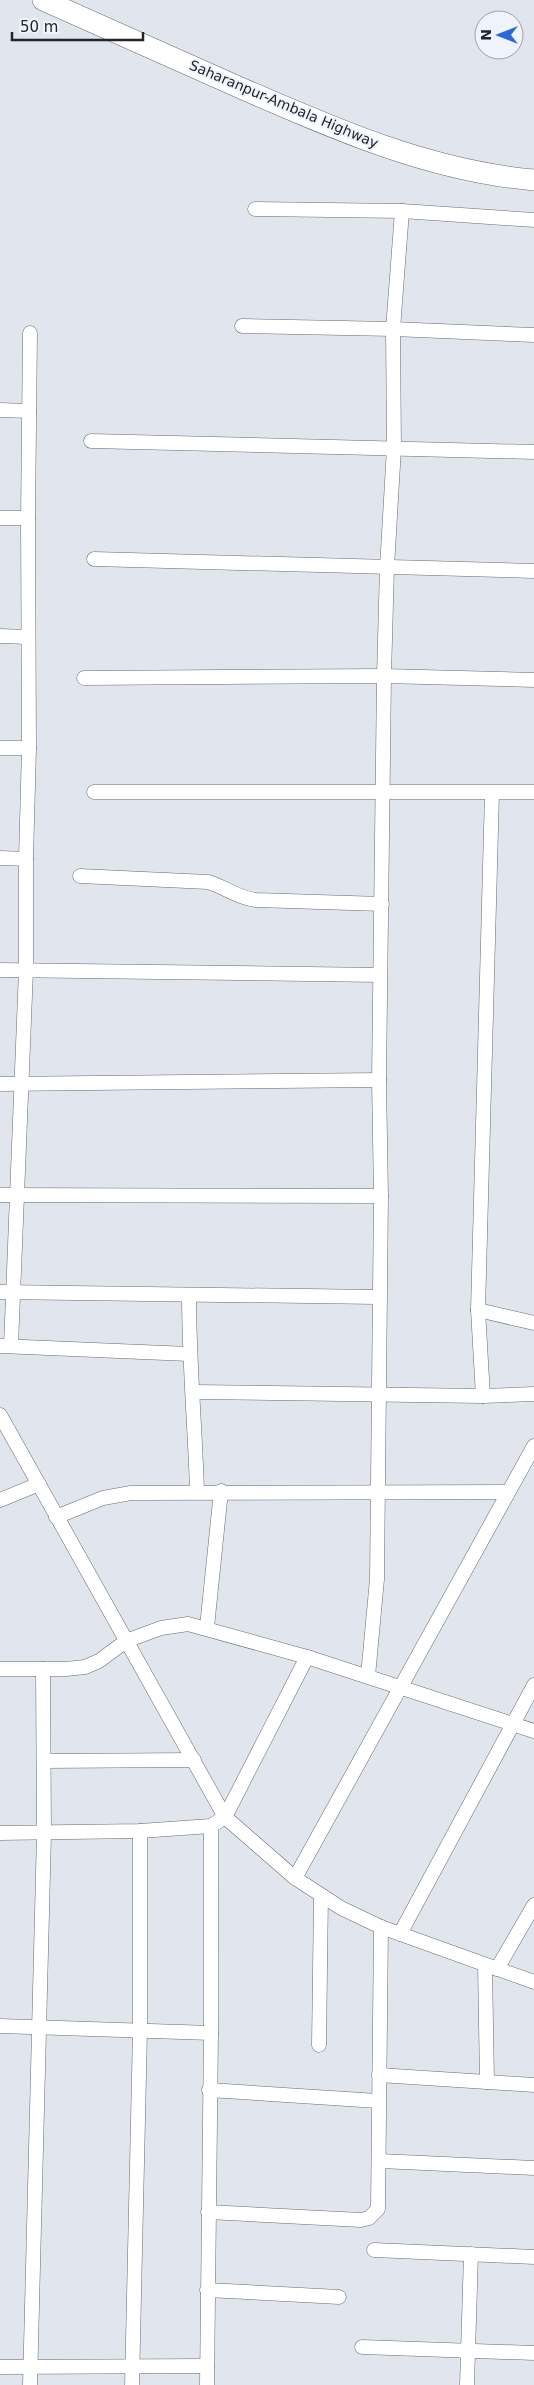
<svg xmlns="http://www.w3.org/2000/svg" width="534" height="2385" font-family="'DejaVu Sans',sans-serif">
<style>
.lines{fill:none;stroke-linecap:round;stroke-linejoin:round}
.street-casing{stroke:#666a71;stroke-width:15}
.primary-casing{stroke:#666a71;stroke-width:22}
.street{stroke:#fff;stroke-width:14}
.primary{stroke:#fff;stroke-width:21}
.labels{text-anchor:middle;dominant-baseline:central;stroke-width:4;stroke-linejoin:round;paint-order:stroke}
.street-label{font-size:14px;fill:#232528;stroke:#eff4fc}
</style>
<rect width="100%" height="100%" fill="#e1e6ee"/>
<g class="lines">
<g class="street-casing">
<g id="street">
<polyline points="255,209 402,211 534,220"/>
<polyline points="242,326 393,329 534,335"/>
<polyline points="0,410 29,411"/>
<polyline points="91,441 534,452"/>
<polyline points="0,518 28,518"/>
<polyline points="94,559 534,571"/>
<polyline points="0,636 28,637"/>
<polyline points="84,678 384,676 534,680"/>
<polyline points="0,748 29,748"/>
<polyline points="94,792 534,792"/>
<polyline points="0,858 26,859"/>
<path d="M 80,876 L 208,882 C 225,887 238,898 256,900 L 382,904"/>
<polyline points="0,970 380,975"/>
<polyline points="0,1084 379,1080"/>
<polyline points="0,1195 381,1196"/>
<polyline points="0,1292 378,1297"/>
<path d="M 189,1295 C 189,1361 195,1426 197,1491"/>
<polyline points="478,1310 534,1323"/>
<polyline points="0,1346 189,1354"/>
<polyline points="11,1346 26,970 26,859 29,748 28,518 30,333"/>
<polyline points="194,1392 483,1396 534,1394"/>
<polyline points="483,1396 478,1310 492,793"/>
<polyline points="0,1415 225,1817 295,1878 341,1908 381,1927 534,1982"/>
<polyline points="0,1500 39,1484"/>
<polyline points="56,1517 103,1498 131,1493 508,1492"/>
<polyline points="207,1627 221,1491"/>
<polyline points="0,1669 66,1669 85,1667 99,1661 126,1641 161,1628 188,1624 307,1657 534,1731"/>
<polyline points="368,1676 377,1579 381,1196 379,1080 384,676 387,567 394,448 393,329 402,211"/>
<polyline points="44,1761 194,1760"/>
<polyline points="0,1833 140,1831 211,1826"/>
<polyline points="295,1878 534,1446"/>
<polyline points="400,1934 534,1685"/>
<polyline points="485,1965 487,2082"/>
<polyline points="497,1969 534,1905"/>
<polyline points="0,2026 211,2033"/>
<polyline points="319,2045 321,1896"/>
<polyline points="379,2075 534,2085"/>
<polyline points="209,2090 378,2101"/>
<polyline points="380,2161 534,2168"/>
<polyline points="208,2212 361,2220 369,2218 378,2209 381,1927"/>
<polyline points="374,2250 534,2257"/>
<polyline points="207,2290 339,2297"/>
<polyline points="362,2347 534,2353"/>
<polyline points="0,2367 207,2366"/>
<polyline points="30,2385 44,1834 43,1669"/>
<polyline points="132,2385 140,2031 140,1831"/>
<polyline points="207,2385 211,2033 211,1826 225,1817 307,1657"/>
<polyline points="467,2385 471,2254"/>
</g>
</g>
<g class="primary-casing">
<path id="primary" d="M 43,0 C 110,30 176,59 243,89 C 337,130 431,171 534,180"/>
</g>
<use href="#street" class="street"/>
<use href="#primary" class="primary"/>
</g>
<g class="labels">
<g class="street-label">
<text transform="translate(284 104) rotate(23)">Saharanpur-Ambala Highway</text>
</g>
</g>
<g transform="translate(499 35) rotate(270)"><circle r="24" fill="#eff4fc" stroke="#9da1a7"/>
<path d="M0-4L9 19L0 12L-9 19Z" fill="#2a6ad7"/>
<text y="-8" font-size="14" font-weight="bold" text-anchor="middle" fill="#232528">N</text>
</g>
<path d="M12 32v8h131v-8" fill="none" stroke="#232528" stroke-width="2.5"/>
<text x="20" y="32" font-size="15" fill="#232528" stroke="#eff4fc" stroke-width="4" paint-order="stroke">50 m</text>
</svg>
